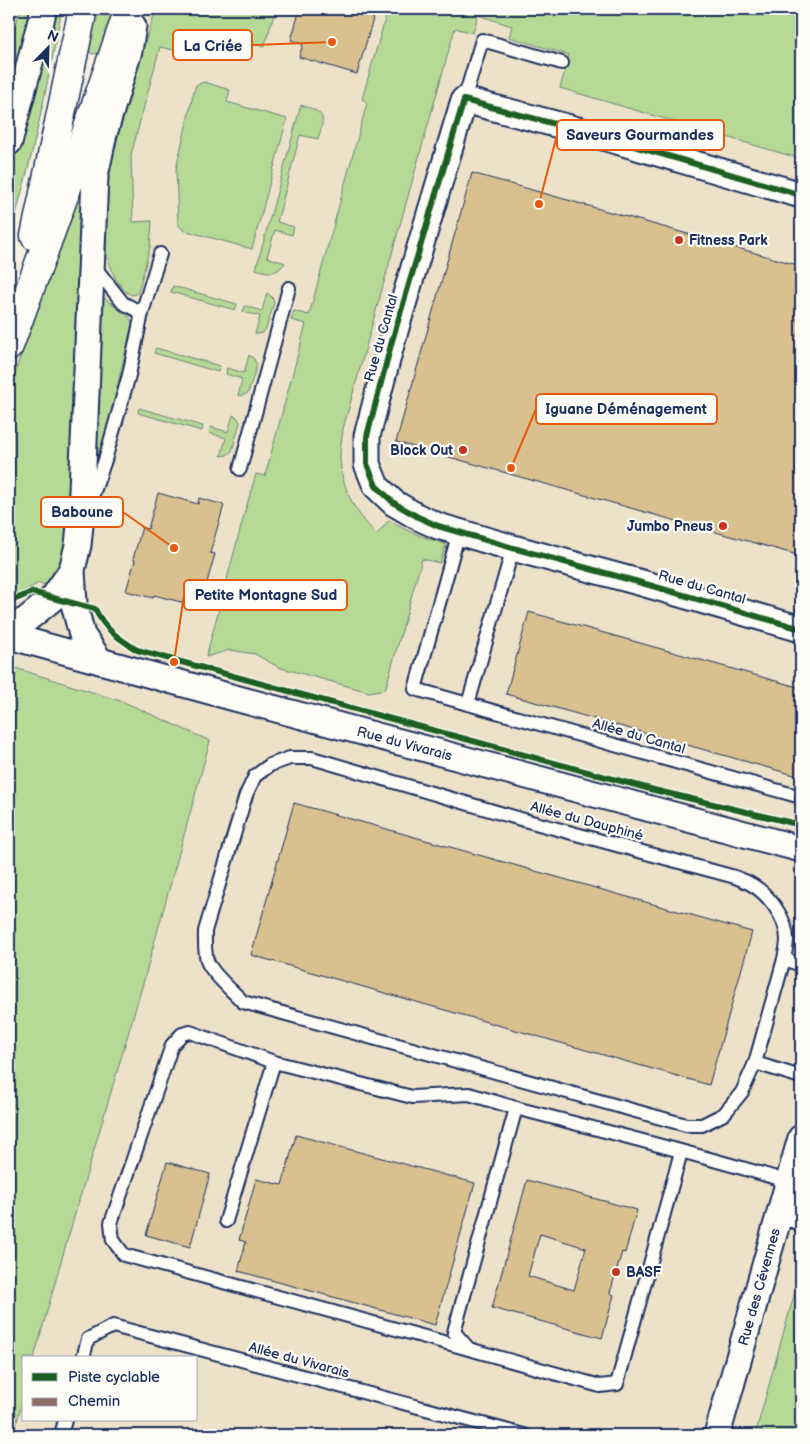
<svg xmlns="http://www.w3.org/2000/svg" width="810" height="1444" font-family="'Balsamiq Sans',sans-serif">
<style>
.built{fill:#ede2c9;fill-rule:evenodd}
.green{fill:#b6da95;stroke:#68847a}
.building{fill:#d9c08f;stroke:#1b2f5e;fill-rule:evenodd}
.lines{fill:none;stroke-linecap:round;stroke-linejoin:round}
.lane-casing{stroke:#1b2f5e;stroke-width:16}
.street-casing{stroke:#1b2f5e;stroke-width:29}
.secondary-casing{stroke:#1b2f5e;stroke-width:31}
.lane{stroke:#fdfcf7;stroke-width:12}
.street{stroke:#fdfcf7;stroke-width:25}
.secondary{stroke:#fdfcf7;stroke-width:28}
.quiet{stroke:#8d6e63;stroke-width:5;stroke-dasharray:10 5;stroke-linecap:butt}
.cycleway-casing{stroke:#fdfcf7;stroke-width:9}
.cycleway{stroke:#1b5e20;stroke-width:6}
.poi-dot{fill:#c8321e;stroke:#fdfcf7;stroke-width:2}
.labels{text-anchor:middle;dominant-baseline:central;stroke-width:4.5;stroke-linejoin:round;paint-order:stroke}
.poi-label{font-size:14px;font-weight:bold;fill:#1b2f5e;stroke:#fdfcf7;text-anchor:start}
.street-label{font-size:14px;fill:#1b2f5e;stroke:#fdfcf7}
.leader{fill:none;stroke:#e8590c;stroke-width:2}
.callout-dot{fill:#e8590c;stroke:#fdfcf7;stroke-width:2}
.callout{fill:#fdfcf7;stroke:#e8590c;stroke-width:2}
.callout-label{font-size:15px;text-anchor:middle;font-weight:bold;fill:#1b2f5e}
</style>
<rect width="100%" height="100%" fill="#f6f0e2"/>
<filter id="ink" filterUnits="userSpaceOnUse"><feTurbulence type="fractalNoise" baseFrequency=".02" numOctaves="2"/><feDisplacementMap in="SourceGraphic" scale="10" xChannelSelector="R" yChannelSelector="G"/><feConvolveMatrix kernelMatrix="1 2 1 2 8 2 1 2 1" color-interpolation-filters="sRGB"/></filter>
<g filter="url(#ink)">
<path class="built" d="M 137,9 L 801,9 L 801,1435 L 9,1435 L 9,361 L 70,171 ZM 24,1358 L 196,1358 L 196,1420 L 24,1420 Z"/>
<g class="green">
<path d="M 21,9 L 62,9 C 47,86 32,163 9,237 L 9,43 Z"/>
<polygon points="96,9 118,9 102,53 92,54 86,48"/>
<polygon points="156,9 276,9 264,47 231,38 229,43 184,31 178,51 160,47 131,155 133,222 152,221 150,247 139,289 137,294 131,295 125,291 120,285 115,278 106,253 108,179 114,140"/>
<path d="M 388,9 L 791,9 L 801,14 L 801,159 L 560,88 L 569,55 L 509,37 L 512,26 L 478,15 L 473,33 L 455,28 L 343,429 C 342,438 340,448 340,457 C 341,487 355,514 377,534 L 389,520 C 407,532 425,538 446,544 L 440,563 L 422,559 L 386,687 L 385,689 L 369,692 L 278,667 L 255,654 L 230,650 L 206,657 L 246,508 L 256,474 L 265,476 L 306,324 L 291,320 L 294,311 L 309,315 L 367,103 L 362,99 Z"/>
<polygon points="204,82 230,90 227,102 287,119 252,249 183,230 178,224 176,169 194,91 196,85"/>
<path d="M 301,105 C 326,113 325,116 318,139 L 300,135 L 277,222 L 294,227 L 292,235 L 275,230 L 267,257 L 285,263 C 276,275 269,273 256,269 Z"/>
<polygon points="82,171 90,173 69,527 60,572 50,587 39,583 9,598 9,391"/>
<polygon points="173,286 237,304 235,310 171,292"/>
<polygon points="267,293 272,297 274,303 266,329 262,333 255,334 260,316 243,312 245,306 262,311"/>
<polygon points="103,297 129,317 131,320 132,324 112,409 93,475 101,298"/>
<polygon points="156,348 220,366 218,372 154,353"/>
<polygon points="249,355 254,359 257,365 248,393 243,395 238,396 242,379 226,374 227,368 244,373"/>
<polygon points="139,408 203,426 202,431 138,413"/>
<polygon points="233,415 238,418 240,423 232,451 227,455 221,456 226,438 209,433 211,427 228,432"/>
<polygon points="9,666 124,702 210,741 144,980 60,1265 34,1358 24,1358 24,1396 13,1435 9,1435"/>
<polygon points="801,1270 801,1435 755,1435"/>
</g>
<g class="building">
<polygon points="300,9 376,9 357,74 299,57 303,44 291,40"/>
<polygon points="472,173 801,266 801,556 396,442"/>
<polygon points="158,493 198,504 199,498 224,505 210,553 215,554 200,607 154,595 153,598 126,591 135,560 133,559 142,527 148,529"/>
<polygon points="529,612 801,688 801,777 506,694"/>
<polygon points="294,803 752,932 709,1085 251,955"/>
<polygon points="296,1135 475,1183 435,1325 238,1271 246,1242 239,1240 256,1179 282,1185"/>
<polygon points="167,1162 210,1174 190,1247 146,1235"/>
<path d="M 527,1180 L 637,1210 L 625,1253 L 622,1252 L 610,1293 L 614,1295 L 602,1338 L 492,1308 ZM 540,1234 L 586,1248 L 574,1290 L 528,1276 Z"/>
</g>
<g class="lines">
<g class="lane-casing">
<g id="lane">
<polyline points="464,100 482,40 562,63"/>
<polyline points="93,265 123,303 142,313"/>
<polyline points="240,469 289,288"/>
<polyline points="88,505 91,500 105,460 129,375 142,313 160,254"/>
<polyline points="459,532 415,689 468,704 513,548"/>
<polyline points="468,704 801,797"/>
<path d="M 784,959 L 755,1063 L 742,1092 L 724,1114 L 702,1125 L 686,1125 L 243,1002 C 233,991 215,977 208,963 C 204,954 205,941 205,931 L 246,795 L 255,776 L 270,765 L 290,758 L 312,758 L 524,820 L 735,877 C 740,879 745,881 749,883 C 768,893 787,918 787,940 C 787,946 785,953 784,959 L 801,965"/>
<polyline points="274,1062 190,1032 182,1034 172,1045 111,1223 113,1240 124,1255 469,1349"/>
<polyline points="755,1063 801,1077"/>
<path d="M 681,1152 L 617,1384 L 600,1386 L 469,1349 L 454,1332 L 516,1108 C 607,1132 699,1154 789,1182"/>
<polyline points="226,1221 274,1062 412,1097 469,1094 516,1108"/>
<polyline points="83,1358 88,1339 113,1326 524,1435"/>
<polyline points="61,1435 65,1420"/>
</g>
</g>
<g class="street-casing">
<g id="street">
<polyline points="9,142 44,9"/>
<polyline points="801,195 593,134 464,100 392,341 367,436 367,464 376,486 394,503 418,517 438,526 513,548 642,583 801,629"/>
<polyline points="9,628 26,620 53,598 72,570"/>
<path id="s1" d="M 9,636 L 231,697 L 801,849"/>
<polyline points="100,661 82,635 74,604 72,570 78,545 81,515 95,176 104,134 129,51 133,26"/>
<polyline points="781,1211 801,1217"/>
<path id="s2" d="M 717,1435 L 801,1138"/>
</g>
</g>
<g class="secondary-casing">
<g id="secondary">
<polyline points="35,236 83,9"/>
<polyline points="9,346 72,174 129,9"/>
</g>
</g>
<use href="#lane" class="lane"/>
<use href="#street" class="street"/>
<use href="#secondary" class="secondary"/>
<polyline class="quiet" points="796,796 801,816"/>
<g class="cycleway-casing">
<g id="cycleway">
<polyline points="801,195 593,134 464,100 392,341 367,436 367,464 376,486 394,503 418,517 438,526 513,548 642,583 801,629"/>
<path d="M 9,602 L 32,592 L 53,598 L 95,609 C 106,631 117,637 137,650 L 654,790 L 801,825"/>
</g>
</g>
<use href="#cycleway" class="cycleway"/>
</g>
</g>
<g class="poi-dot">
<circle cx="679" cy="240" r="5"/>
<circle cx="463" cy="450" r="5"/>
<circle cx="723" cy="526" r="5"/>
<circle cx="616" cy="1272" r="5"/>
</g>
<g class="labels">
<g class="poi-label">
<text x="689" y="240">Fitness Park</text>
<text x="453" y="450" text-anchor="end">Block Out</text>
<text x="713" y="526" text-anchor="end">Jumbo Pneus</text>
<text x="626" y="1272">BASF</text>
</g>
<g class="street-label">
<text transform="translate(381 338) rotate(-74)">Rue du Cantal</text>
<text transform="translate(702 587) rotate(16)">Rue du Cantal</text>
<text transform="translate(639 736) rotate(16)">Allée du Cantal</text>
<text stroke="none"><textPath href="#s1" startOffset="410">Rue du Vivarais</textPath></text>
<text transform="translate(587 821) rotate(15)">Allée du Dauphiné</text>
<text stroke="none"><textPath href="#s2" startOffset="154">Rue des Cévennes</textPath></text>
<text transform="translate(299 1360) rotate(15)">Allée du Vivarais</text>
</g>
</g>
<path class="leader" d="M332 42L252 45M539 204L557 135M511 468L536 409M174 548L123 512M174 662L184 595"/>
<g class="callout-dot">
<circle cx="332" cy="42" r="5"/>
<circle cx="539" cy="204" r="5"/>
<circle cx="511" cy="468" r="5"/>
<circle cx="174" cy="548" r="5"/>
<circle cx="174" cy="662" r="5"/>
</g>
<g class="callout">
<rect x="173" y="30" width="79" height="30" rx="5"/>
<rect x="557" y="120" width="167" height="30" rx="5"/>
<rect x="536" y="394" width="181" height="30" rx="5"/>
<rect x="41" y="497" width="82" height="30" rx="5"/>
<rect x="184" y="580" width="163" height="30" rx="5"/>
</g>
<g class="callout-label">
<text x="213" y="51">La Criée</text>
<text x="640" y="140">Saveurs Gourmandes</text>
<text x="626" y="414">Iguane Déménagement</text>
<text x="82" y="517">Baboune</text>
<text x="266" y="600">Petite Montagne Sud</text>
</g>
<rect width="810" height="1444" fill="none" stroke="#fdfcf7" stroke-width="30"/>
<rect x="15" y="15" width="780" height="1414" fill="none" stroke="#1b2f5e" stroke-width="2" filter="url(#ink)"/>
<rect x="22" y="1356" width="175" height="65" fill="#fdfcf7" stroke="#a3aaba"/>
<rect x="32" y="1373" width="25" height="8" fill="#1b5e20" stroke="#a3aaba"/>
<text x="68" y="1382" font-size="15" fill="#1b2f5e">Piste cyclable</text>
<rect x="32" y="1398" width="25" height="8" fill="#8d6e63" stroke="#a3aaba"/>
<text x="68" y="1406" font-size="15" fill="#1b2f5e">Chemin</text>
<g transform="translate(48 48) rotate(23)" stroke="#fdfcf7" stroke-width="4" paint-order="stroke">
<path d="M0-4L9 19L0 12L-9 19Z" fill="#1b2f5e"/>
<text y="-8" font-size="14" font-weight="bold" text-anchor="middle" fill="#1b2f5e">N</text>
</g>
</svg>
